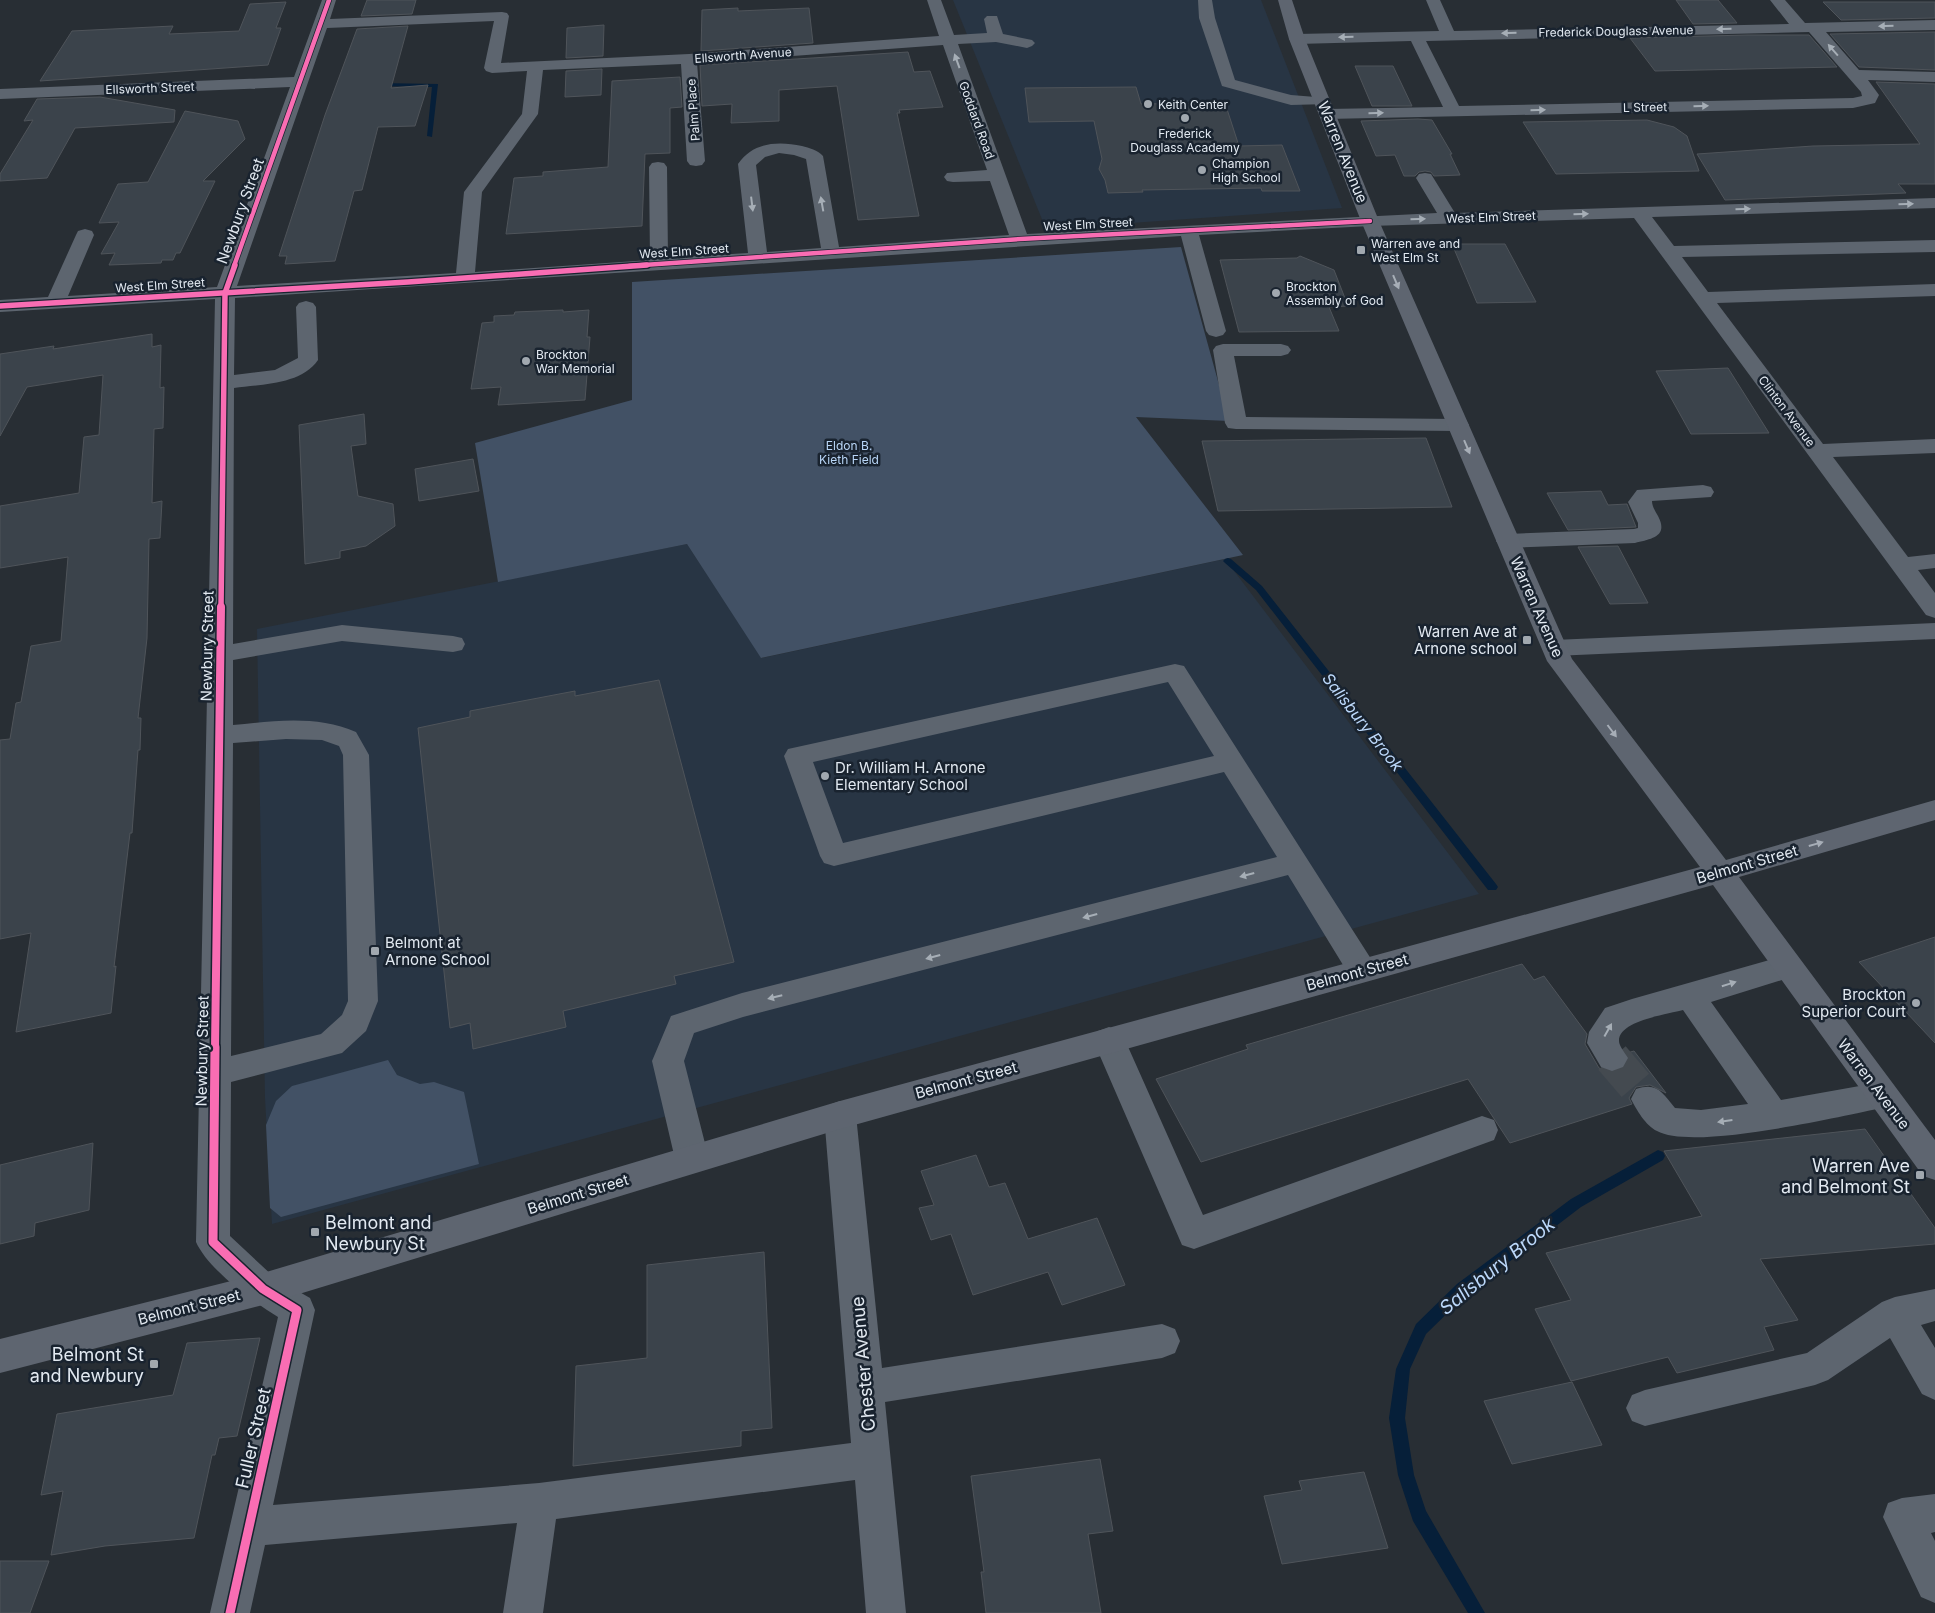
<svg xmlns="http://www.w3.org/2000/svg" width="1935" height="1613" font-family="Inter,sans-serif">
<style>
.built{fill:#283544}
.green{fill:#425165}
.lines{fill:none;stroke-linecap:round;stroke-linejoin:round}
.stream{fill:#061f39;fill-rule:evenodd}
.building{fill:#3b434b;stroke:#4f545a}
.minor-tunnel{stroke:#444a50;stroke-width:36;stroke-dasharray:36 18;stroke-linecap:butt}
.minor{fill:#5d656f;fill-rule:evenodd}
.major{fill:#5e6570;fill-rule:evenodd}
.cycleway-far3-casing{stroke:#19232f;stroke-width:6}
.cycleway-far2-casing{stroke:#19232f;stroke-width:8}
.cycleway-far1-casing{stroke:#19232f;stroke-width:11}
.cycleway-casing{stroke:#19232f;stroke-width:12}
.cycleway-far3{stroke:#f96db3;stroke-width:4.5}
.cycleway-far2{stroke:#f96db3;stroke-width:5.5}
.cycleway-far1{stroke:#f96db3;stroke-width:8}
.cycleway{stroke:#f96db3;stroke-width:9}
.oneway{fill:#a6aeb6}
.oneway2{fill:#a7aeb7}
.poi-dot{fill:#a1a8af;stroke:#19232f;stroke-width:2}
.labels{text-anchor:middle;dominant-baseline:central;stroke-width:5;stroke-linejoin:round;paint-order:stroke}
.far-street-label{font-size:12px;fill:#e2e9f1;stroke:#19232f}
.far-poi-label{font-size:12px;fill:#e2e9f1;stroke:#19232f;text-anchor:start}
.far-park-label{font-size:12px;fill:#b9d6f7;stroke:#19232f}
.street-label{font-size:15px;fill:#e2e9f1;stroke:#19232f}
.poi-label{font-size:15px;fill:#e2e9f1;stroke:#19232f;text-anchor:end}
.water-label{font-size:16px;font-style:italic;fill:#bcd8fa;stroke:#19232f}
.near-poi-label{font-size:18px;fill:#e2e9f1;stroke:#19232f;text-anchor:end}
.near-street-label{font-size:18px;fill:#e2e9f1;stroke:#19232f}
.near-water-label{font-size:19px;font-style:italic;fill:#bcd8fa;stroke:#19232f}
</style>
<rect width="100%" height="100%" fill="#282e34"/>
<g class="built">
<polygon points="953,0 1261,0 1342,208 1046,229"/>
<polygon points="687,544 762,658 1225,559 1479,894 272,1224 265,1098 257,629"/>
</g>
<g class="green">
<polygon points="1181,247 1229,421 1136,417 1243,555 761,658 687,544 498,582 475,443 632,400 632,282"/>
<polygon points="388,1060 397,1075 420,1084 434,1082 464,1092 479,1164 281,1217 270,1208 266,1125 276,1101 292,1086"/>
</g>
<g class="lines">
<g class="stream">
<polygon points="378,83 438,84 432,137 427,136 432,87 376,86 376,84"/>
<polygon points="1228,558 1231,559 1262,586 1496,884 1498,887 1496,890 1488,890 1256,590 1225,563 1223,561 1225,559"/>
<polygon points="1658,1150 1663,1152 1665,1156 1663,1160 1581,1207 1467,1294 1426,1334 1410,1369 1405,1418 1414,1475 1426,1511 1485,1613 1468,1613 1413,1521 1398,1475 1389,1418 1396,1369 1416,1324 1457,1284 1571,1199"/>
</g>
</g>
<g class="building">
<polygon points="367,0 416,0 412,14 361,16"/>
<polygon points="1676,0 1718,0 1737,23 1693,24"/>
<polygon points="286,2 276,28 281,28 268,65 40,81 72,31 173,26 169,34 239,31 250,4"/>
<polygon points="1823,2 1935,2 1935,18 1841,20"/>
<polygon points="738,8 738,11 809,8 813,43 701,51 702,10"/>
<polygon points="604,25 603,56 566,58 567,28"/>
<polygon points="408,26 391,88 428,85 415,126 378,127 362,190 354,191 335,261 285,264 287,256 279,256 325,115 357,29"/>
<polygon points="1935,32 1935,70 1859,67 1830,34"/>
<polygon points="1747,35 1809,35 1837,67 1655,71 1630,38"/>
<polygon points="908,52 914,72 930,71 943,107 899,110 900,113 897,113 919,216 858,220 837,86 779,90 779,121 731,123 732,104 702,106 700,65"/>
<polygon points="1355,66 1393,66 1412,106 1372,106"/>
<polygon points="602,69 601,95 565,97 566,71"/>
<polygon points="680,77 682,107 670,108 670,153 645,154 642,226 506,234 514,178 543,176 543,172 608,167 612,81"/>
<polygon points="1876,82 1935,84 1935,184 1898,184 1906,193 1725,200 1697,154 1813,146 1920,144"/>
<polygon points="1136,87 1141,104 1225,103 1239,146 1282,145 1300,191 1262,191 1261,188 1142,190 1143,192 1108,193 1105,180 1099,169 1102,159 1094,121 1029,122 1025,88"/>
<polygon points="100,97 175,110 174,122 75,128 47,178 0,181 0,174 33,120 24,121 37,99"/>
<polygon points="185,111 238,121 245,139 203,181 215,181 180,253 176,253 173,260 162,260 161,263 109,265 115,253 101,254 119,222 99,223 118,184 148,182"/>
<polygon points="1418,119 1432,120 1452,154 1450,154 1460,175 1434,176 1431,172 1425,171 1419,172 1415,176 1404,176 1395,155 1376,156 1361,121"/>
<polygon points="1647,120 1674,127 1687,136 1699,171 1556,174 1523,122"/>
<polygon points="1452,244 1505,244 1536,302 1477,303"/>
<polygon points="1300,256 1334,270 1348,306 1329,307 1339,331 1239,332 1220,260 1297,258"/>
<polygon points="563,310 563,312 589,310 587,337 590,337 585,400 498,405 501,387 471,389 482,323 494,322 494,316 514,315 515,312"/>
<polygon points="152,334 152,347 161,345 160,388 164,387 163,428 154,429 152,503 162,501 160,538 149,539 147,638 138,718 141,718 140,750 138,750 132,833 130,833 114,967 116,966 111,1013 16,1032 31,933 0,939 0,740 10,739 16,703 21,702 31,646 61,641 68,557 0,568 0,506 79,493 84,437 99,435 103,375 27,387 0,436 0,354 54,346 53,349"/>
<polygon points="1728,368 1769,433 1691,434 1656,371"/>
<polygon points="364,414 366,444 351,446 358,496 393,504 395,526 366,546 340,551 340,558 305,564 299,425"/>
<polygon points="1426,438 1452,507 1218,511 1202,441"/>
<polygon points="473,459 479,491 419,501 415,469"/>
<polygon points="1601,491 1608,505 1627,504 1636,527 1568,530 1547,493"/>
<polygon points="1618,546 1648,603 1610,604 1578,547"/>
<polygon points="659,680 734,962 674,976 676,984 563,1011 566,1027 473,1049 470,1023 450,1028 418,728 470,717 470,711 575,691 575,696"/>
<polygon points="1935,937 1935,1043 1859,962"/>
<polygon points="1522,964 1534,980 1544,976 1587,1034 1585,1044 1599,1068 1611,1073 1624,1069 1630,1059 1627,1053 1634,1051 1666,1093 1650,1085 1636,1087 1629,1098 1632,1104 1510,1143 1468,1079 1201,1162 1156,1079 1248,1049 1246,1045"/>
<polygon points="1865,1129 1935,1228 1935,1244 1760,1259 1798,1320 1764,1327 1774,1350 1677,1373 1668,1357 1571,1381 1535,1309 1571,1300 1546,1253 1702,1216 1664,1151"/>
<polygon points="93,1143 89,1210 35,1223 34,1236 0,1244 0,1165"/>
<polygon points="976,1155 989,1187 1005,1183 1028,1239 1097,1218 1125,1285 1062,1305 1048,1272 973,1295 951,1234 931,1240 919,1208 934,1205 921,1171"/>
<polygon points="764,1252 772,1428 741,1431 741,1446 573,1466 576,1366 647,1358 647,1265"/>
<polygon points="260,1338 237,1436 219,1438 215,1455 212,1455 194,1538 105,1546 51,1555 63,1491 41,1495 57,1414 173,1395 187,1343"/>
<polygon points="1572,1382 1602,1445 1512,1464 1484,1401"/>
<polygon points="1100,1459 1113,1531 1088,1534 1101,1613 986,1613 981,1572 984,1572 971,1476"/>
<polygon points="1364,1472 1388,1548 1282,1564 1264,1496 1302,1490 1299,1481"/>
<polygon points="0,1561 49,1561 30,1613 0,1613"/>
</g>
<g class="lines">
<polyline class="minor-tunnel" points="1612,1058 1647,1099"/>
<g class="minor">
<path d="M 322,0 L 336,0 L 330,19 L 502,12 L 507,13 L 509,16 L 501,63 L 689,54 L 939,36 L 927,0 L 941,0 L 954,35 L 987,33 L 984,19 L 987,16 L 997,16 L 1003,34 L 1032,40 L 1035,43 L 1032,46 L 1027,48 L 996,42 L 958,44 L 1027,234 L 1437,213 L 1416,178 L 1419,174 L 1425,173 L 1431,174 L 1455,213 L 1935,198 L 1935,208 L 1652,217 L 1674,246 L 1935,240 L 1935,252 L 1682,257 L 1708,292 L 1935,284 L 1935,296 L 1717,303 L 1823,444 L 1935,439 L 1935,453 L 1833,457 L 1908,557 L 1935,554 L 1935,568 L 1918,570 L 1935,593 L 1935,618 L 1926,615 L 1634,218 L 1370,226 L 1199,235 L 1226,331 L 1223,335 L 1216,337 L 1209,335 L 1206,331 L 1181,236 L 235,298 L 234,375 L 275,370 L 298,358 L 296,307 L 299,303 L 306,301 L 313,303 L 316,307 L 318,360 C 301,385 261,384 234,388 L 233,644 L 342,625 L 453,636 L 462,638 L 465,644 L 462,650 L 453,652 L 342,641 L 233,660 L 233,725 C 274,721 317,715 356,732 L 369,755 L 378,1001 L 366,1031 L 342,1053 L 231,1082 L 230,1236 L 275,1278 L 310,1298 L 315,1310 L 273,1505 L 539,1483 L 851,1443 L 824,1115 L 829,1105 L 840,1101 L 851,1105 L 856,1115 L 882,1368 L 1162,1324 L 1175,1329 L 1180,1341 L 1175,1353 L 1162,1358 L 885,1402 L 906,1613 L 866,1613 L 855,1480 L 556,1519 L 543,1613 L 503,1613 L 517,1523 L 265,1545 L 250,1613 L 210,1613 L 278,1317 C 252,1301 208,1269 196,1242 L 215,299 L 0,312 L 0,300 L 48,297 L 76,235 L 78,231 L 85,229 L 92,231 L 94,235 L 68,296 L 217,287 L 290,87 L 0,99 L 0,89 L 294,77 ZM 494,21 L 484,68 L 486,71 L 492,73 L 527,71 L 522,114 L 464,192 L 456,273 L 237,286 L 327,28 ZM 943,45 L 987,170 L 947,173 L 944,177 L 947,181 L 953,182 L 990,181 L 1009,235 L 839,247 L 823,156 C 818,150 809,148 802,146 C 778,141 753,142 738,164 L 748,253 L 668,258 L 667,167 L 664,163 L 658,162 L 652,163 L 649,167 L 650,260 L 475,272 L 482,192 L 538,114 L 543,70 L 681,64 L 687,161 L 690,165 L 696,166 L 702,165 L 705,161 L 697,63 ZM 779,153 L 794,155 L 806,159 L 821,248 L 767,252 L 756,165 L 765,157 ZM 286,739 L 322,740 L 339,746 L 343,755 L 348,1001 L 342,1015 L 321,1034 L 231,1056 L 233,743 Z"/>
<polygon points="1198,0 1212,0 1215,18 1235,80 1291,95 1328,98 1330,101 1328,104 1291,105 1222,86 1199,18"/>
<path d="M 1426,0 L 1440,0 L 1454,31 L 1789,24 L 1770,0 L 1785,0 L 1805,23 L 1935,20 L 1935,30 L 1826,32 L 1859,70 L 1935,72 L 1935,82 L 1868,80 L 1879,95 L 1875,103 L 1853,108 L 1327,119 L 1321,118 L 1319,114 L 1321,110 L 1327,109 L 1443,107 L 1411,41 L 1297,44 L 1292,42 L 1289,39 L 1292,36 L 1297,34 L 1439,31 ZM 1809,32 L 1861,92 L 1862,96 L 1853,98 L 1459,106 L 1426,41 Z"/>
<polygon points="1223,344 1281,344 1288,346 1291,350 1288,354 1281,356 1234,356 1246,417 1458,419 1466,420 1469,425 1466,430 1458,431 1236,429 1228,428 1225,423 1213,350 1216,346"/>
<path d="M 1703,485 L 1711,487 L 1714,492 L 1711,497 L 1652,501 C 1652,506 1655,511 1658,516 C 1669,537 1651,539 1635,543 L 1508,548 L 1500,546 L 1496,541 L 1500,536 L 1508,534 L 1634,529 L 1638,528 L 1638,523 L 1628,502 L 1637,490 Z"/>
<polygon points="1935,623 1935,639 1554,656 1545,654 1542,648 1545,642 1554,640"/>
<path d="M 1175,664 L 1184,666 L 1373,962 L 1377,970 L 1373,978 L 1362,982 L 1351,978 L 1288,875 L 743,1017 L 694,1033 L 684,1061 L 709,1159 L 704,1169 L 692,1173 L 680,1169 L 675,1159 L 652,1061 L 671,1016 L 742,993 L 1277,857 L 1224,772 L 834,866 L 824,863 L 820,856 L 784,756 L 788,749 ZM 1168,682 L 1214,756 L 843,843 L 813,762 Z"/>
<path d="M 1787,955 L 1798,959 L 1802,967 L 1798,975 L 1711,1002 L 1781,1100 L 1882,1082 L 1893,1085 L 1898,1095 L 1893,1105 L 1882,1108 C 1837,1117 1693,1151 1657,1131 C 1646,1126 1636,1109 1631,1099 L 1636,1089 C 1658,1082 1662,1093 1675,1108 L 1701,1110 L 1748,1104 L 1683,1010 C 1668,1014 1618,1021 1619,1041 C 1619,1046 1625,1053 1628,1058 L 1623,1067 L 1612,1071 L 1601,1067 L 1587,1043 L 1589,1032 L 1605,1008 L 1632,999 Z"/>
<polygon points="1109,1027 1120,1031 1125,1040 1203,1215 1482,1116 1494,1120 1498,1130 1494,1140 1194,1249 1182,1245 1093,1040 1098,1031"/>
<polygon points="1935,1289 1935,1321 1921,1325 1935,1348 1935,1400 1922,1394 1890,1338 1828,1380 1815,1385 1645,1426 1632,1421 1626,1408 1632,1395 1645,1390 1807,1353 1882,1302 1895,1297"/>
<polygon points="1935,1494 1935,1532 1931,1533 1935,1541 1935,1603 1921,1597 1883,1517 1888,1503 1902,1498"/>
</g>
<polygon class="major" points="1278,0 1292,0 1305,39 1379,221 1572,659 1726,860 1935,800 1935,820 1739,877 1935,1140 1935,1180 1923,1176 1713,885 840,1129 263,1305 0,1373 0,1339 263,1273 840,1101 1700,867 1547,661 1361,221 1289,39"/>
<g class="cycleway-far3-casing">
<g id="cycleway-far3">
<polyline points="234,266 329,0"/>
<polyline points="629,266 1020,239 1370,221"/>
</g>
</g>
<g class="cycleway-far2-casing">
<g id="cycleway-far2">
<polyline points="0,306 408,282 647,265"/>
<polyline points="221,608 225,293 235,265"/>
</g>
</g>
<g class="cycleway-far1-casing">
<polyline id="cycleway-far1" points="215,1048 221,607"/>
</g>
<g class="cycleway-casing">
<polyline id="cycleway" points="215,1047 213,1242 263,1289 297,1310 230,1613"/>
</g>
<use href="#cycleway-far3" class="cycleway-far3"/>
<use href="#cycleway-far2" class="cycleway-far2"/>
<use href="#cycleway-far1" class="cycleway-far1"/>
<use href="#cycleway" class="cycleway"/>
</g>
<defs><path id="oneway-solid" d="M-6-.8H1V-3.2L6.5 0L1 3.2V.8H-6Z" transform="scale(1.25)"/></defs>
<g class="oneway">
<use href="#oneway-solid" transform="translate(1886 26) rotate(179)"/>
<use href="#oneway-solid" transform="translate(1724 29) rotate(179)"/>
<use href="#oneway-solid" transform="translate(1509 33) rotate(179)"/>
<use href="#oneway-solid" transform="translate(1346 37) rotate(178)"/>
<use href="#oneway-solid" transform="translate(1833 50) rotate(-131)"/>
<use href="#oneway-solid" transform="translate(957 61) rotate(-110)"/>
<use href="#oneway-solid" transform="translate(1701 106) rotate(-1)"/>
<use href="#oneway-solid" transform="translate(1538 110) rotate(-1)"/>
<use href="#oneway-solid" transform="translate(1376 113) rotate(-1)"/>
<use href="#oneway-solid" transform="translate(752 204) rotate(83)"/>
<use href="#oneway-solid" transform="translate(822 204) rotate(-100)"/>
<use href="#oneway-solid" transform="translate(1906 204) rotate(-2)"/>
<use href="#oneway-solid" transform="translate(1743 209) rotate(-2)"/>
<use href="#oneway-solid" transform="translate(1581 214) rotate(-2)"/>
<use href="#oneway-solid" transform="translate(1418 219) rotate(-2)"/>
<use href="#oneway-solid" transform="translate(1247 875) rotate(165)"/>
<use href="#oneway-solid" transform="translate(1090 916) rotate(165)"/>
<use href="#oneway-solid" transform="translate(933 957) rotate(165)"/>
<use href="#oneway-solid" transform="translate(1729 984) rotate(-17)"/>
<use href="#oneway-solid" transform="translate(775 997) rotate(166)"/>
<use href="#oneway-solid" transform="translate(1608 1030) rotate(-61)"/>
<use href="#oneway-solid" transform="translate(1725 1121) rotate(172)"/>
</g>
<g class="oneway2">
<use href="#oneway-solid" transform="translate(1396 282) rotate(67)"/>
<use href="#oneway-solid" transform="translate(1467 447) rotate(67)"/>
<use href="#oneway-solid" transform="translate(1612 731) rotate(53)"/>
<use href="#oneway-solid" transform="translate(1816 844) rotate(-16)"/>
</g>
<g class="poi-dot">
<circle cx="1148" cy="104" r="5"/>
<circle cx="1185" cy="118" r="5"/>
<circle cx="1202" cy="170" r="5"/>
<rect x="1356" y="245" width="10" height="10" rx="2.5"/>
<circle cx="1276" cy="293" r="5"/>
<circle cx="526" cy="361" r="5"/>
<rect x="1522" y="635" width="10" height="10" rx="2.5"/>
<circle cx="825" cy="776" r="5"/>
<rect x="370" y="946" width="10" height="10" rx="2.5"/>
<circle cx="1916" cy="1003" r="5"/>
<rect x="1915" y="1170" width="10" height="10" rx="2.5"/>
<rect x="310" y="1227" width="10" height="10" rx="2.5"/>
<rect x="149" y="1359" width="10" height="10" rx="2.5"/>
</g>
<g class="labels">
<g class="far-street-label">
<text transform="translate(1616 31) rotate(-1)">Frederick Douglass Avenue</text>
<text transform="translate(743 55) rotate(-4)">Ellsworth Avenue</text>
<text transform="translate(150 88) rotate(-2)">Ellsworth Street</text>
<text transform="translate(1645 107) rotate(-1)">L Street</text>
<text transform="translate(693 110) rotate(-94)">Palm Place</text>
<text transform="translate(977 120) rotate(70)">Goddard Road</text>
<text transform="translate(1491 217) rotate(-2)">West Elm Street</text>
<text transform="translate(1088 224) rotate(-3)">West Elm Street</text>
<text transform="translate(684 251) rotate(-4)">West Elm Street</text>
<text transform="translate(160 285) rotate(-4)">West Elm Street</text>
<text transform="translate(1787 411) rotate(53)">Clinton Avenue</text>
</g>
<g class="far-poi-label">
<text x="1158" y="104">Keith Center</text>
<text x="1185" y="133" text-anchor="middle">Frederick<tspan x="1185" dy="14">Douglass Academy</tspan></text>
<text x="1212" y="163">Champion<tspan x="1212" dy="14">High School</tspan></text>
<text x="1371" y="243">Warren ave and<tspan x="1371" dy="14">West Elm St</tspan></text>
<text x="1286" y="286">Brockton<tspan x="1286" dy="14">Assembly of God</tspan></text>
<text x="536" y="354">Brockton<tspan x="536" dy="14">War Memorial</tspan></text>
</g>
<g class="far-park-label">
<text x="849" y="445">Eldon B.<tspan x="849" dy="14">Kieth Field</tspan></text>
</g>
<g class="street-label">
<text transform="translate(1343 152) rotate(68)">Warren Avenue</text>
<text transform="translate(240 211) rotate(-70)">Newbury Street</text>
<text transform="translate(1537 607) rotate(66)">Warren Avenue</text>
<text transform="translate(207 646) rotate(-89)">Newbury Street</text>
<text transform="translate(1747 864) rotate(-16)">Belmont Street</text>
<text transform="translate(1357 972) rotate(-15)">Belmont Street</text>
<text transform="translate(202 1051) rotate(-89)">Newbury Street</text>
<text transform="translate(966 1080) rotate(-15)">Belmont Street</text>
<text transform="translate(1874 1084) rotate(53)">Warren Avenue</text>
<text transform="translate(578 1194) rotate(-17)">Belmont Street</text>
<text transform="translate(189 1307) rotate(-14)">Belmont Street</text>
</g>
<g class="poi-label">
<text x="1517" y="631">Warren Ave at<tspan x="1517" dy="17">Arnone school</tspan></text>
<text x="835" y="767" text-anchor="start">Dr. William H. Arnone<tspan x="835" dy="17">Elementary School</tspan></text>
<text x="385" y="942" text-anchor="start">Belmont at<tspan x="385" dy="17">Arnone School</tspan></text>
<text x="1906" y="994">Brockton<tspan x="1906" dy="17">Superior Court</tspan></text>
</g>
<g class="water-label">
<text transform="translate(1363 722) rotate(52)">Salisbury Brook</text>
</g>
<g class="near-poi-label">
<text x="1910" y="1165">Warren Ave<tspan x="1910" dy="21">and Belmont St</tspan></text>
<text x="325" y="1222" text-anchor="start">Belmont and<tspan x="325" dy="21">Newbury St</tspan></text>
<text x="144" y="1354">Belmont St<tspan x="144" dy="21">and Newbury</tspan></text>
</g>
<g class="near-street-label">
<text transform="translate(863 1364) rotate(-95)">Chester Avenue</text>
<text transform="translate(253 1438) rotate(-77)">Fuller Street</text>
</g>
<g class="near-water-label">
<text transform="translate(1497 1266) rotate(-39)">Salisbury Brook</text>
</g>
</g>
</svg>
